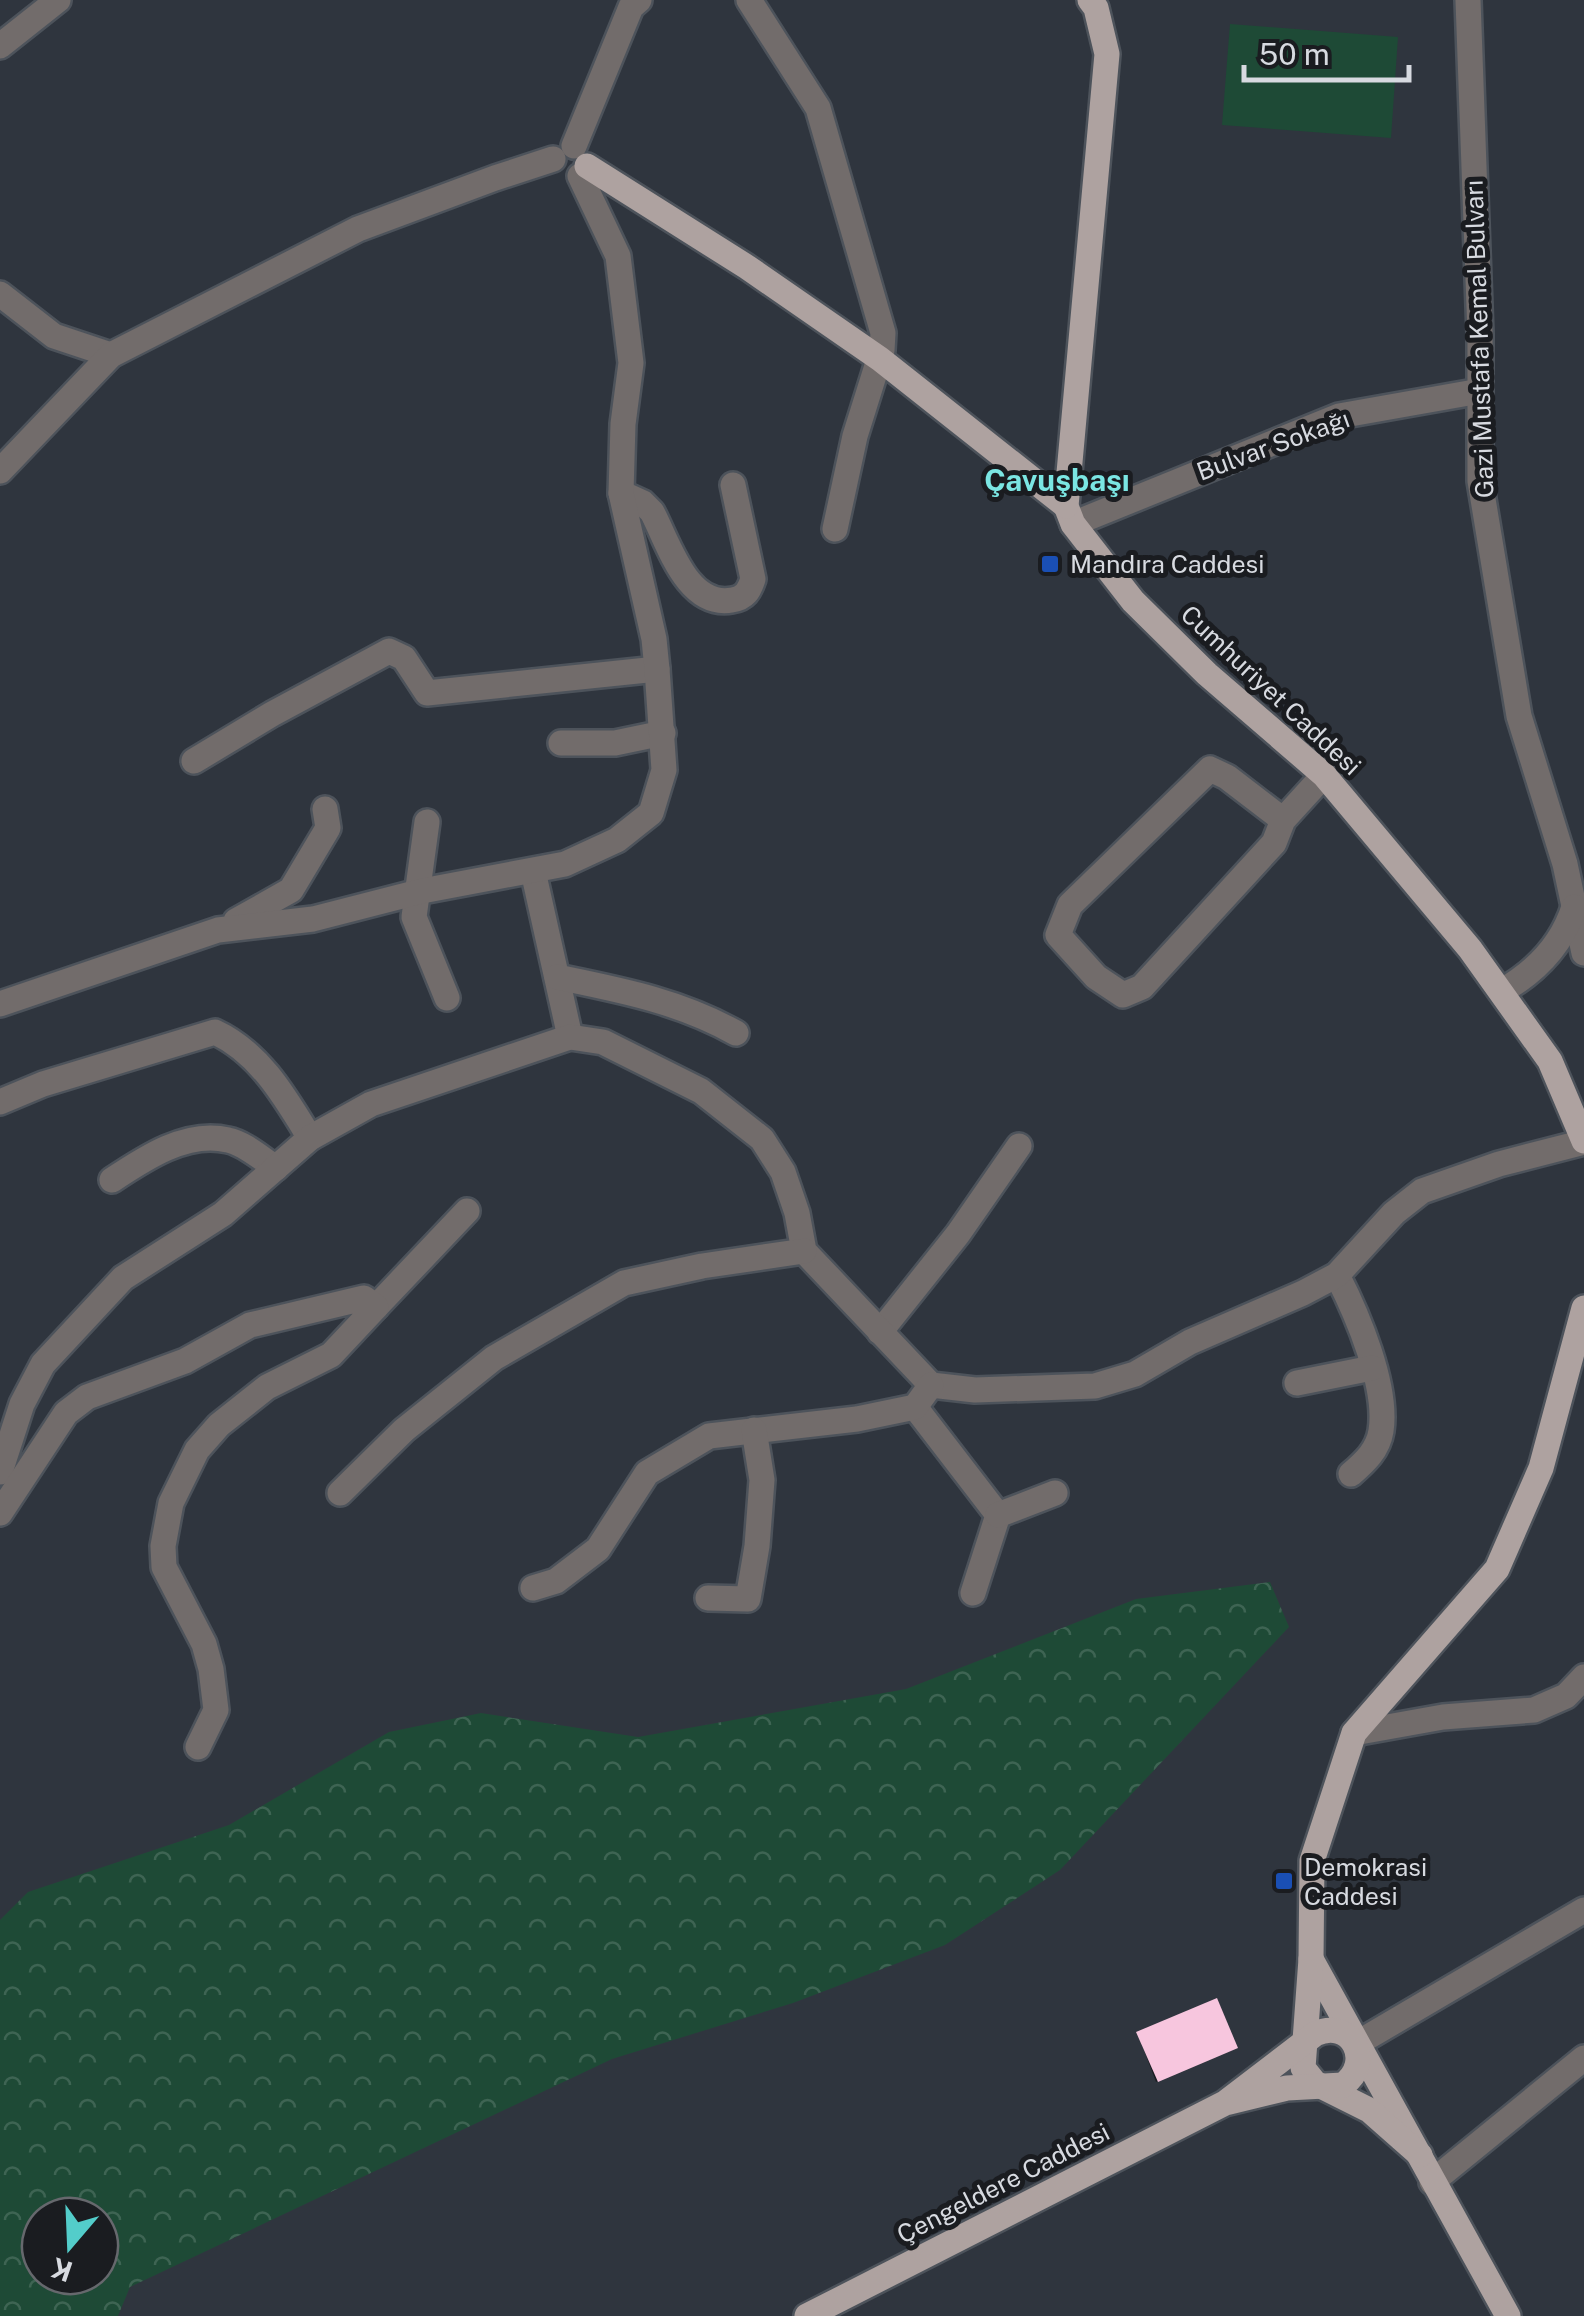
<svg xmlns="http://www.w3.org/2000/svg" width="1584" height="2316" font-family="'Public Sans',sans-serif">
<style>
.forest{fill:url(#forest-crowns);fill-rule:evenodd}
.garden{fill:#1e4a36}
.shadow{fill:#0007}
.building{fill:#f7c6de}
.lines{fill:none;stroke-linecap:round;stroke-linejoin:round}
.minor-casing{stroke:#4d535b;stroke-width:30}
.major-casing{stroke:#4d535b;stroke-width:30}
.minor{stroke:#726c6b;stroke-width:25}
.major{stroke:#aea2a0;stroke-width:25}
.transit-dot{fill:#1a4fb4;stroke:#1a1c20;stroke-width:4}
.labels{text-anchor:middle;dominant-baseline:central;stroke-width:10;stroke-linejoin:round;paint-order:stroke}
.street-label{font-size:25px;fill:#d7dae0;stroke:#1a1c20}
.poi-label{font-size:25px;fill:#d7dae0;stroke:#1a1c20;text-anchor:start}
.quarter-label{font-size:30px;font-weight:bold;fill:#7be6e3;stroke:#1a1c20}
</style>
<defs>
<pattern id="forest-crowns" width="20" height="18" patternUnits="userSpaceOnUse" patternTransform="scale(2.5)"><rect width="20" height="18" fill="#1e4a36"/><path d="M2 6a3 3 0 1 1 6 0M12 15a3 3 0 1 1 6 0" fill="none" stroke="#3e6453"/></pattern>
</defs>
<rect width="100%" height="100%" fill="#2f353e"/>
<path class="forest" d="M 1270,1582 L 1289,1627 L 1060,1870 L 945,1945 L 793,2003 L 612,2059 L 130,2287 L 118,2316 L 0,2316 L 0,1920 L 28,1892 L 229,1825 L 389,1732 L 481,1713 L 638,1737 L 906,1689 L 1136,1599 ZM 40,2216 L 100,2216 L 100,2276 L 40,2276 Z"/>
<polygon class="garden" points="1230,24 1398,37 1391,138 1222,125"/>
<polygon class="shadow" points="1138,2034 1234,2049 1156,2082"/>
<polygon class="building" points="1217,1998 1238,2048 1158,2082 1136,2032"/>
<g class="lines">
<g class="minor-casing">
<g id="minor">
<polyline points="749,0 818,108 883,333 882,350 855,436 835,529"/>
<polyline points="1468,0 1480,334 1480,481 1519,716 1565,864 1584,953"/>
<polyline points="0,46 58,0"/>
<polyline points="574,146 631,7 639,0"/>
<polyline points="0,294 54,336 111,355"/>
<polyline points="0,471 111,355 358,229 495,178 553,159"/>
<path d="M 621,493 L 643,503 L 652,512 C 669,544 687,608 732,600 C 745,598 749,591 753,579 L 733,485"/>
<polyline points="1073,524 1339,416 1480,391"/>
<polyline points="561,743 615,743 663,733"/>
<polyline points="194,761 272,714 389,651 404,658 427,693 657,669"/>
<polyline points="1283,820 1227,777 1210,769 1070,905 1058,935 1096,977 1123,995 1142,987 1274,843 1283,820 1324,775"/>
<polyline points="427,822 414,917 447,998"/>
<polyline points="533,871 570,1037"/>
<polyline points="236,921 291,890 328,828 325,809"/>
<path d="M 557,977 C 620,990 679,1001 736,1033"/>
<path d="M 1502,991 C 1537,971 1562,945 1574,907"/>
<polyline points="0,1004 218,930 313,919 422,891 565,864 617,840 651,813 664,770 657,669 654,639 621,493 623,424 631,363 618,256 580,176"/>
<path d="M 0,1102 L 43,1084 L 215,1032 C 260,1053 285,1097 310,1138"/>
<path d="M 112,1180 C 145,1158 187,1130 228,1140 C 244,1143 262,1159 276,1168"/>
<path d="M 1337,1275 C 1357,1314 1388,1386 1381,1431 C 1378,1450 1365,1462 1351,1474"/>
<polyline points="376,1307 467,1211"/>
<polyline points="880,1332 958,1234 1019,1146"/>
<polyline points="1297,1383 1372,1368"/>
<polyline points="915,1407 998,1515 973,1593"/>
<polyline points="0,1472 22,1404 43,1364 123,1278 223,1214 310,1138 371,1104 570,1037 603,1042 701,1091 762,1139 783,1172 797,1213 804,1251 931,1385 975,1390 1095,1386 1135,1374 1190,1342 1303,1293 1337,1275 1394,1213 1422,1191 1499,1164 1584,1142"/>
<polyline points="340,1493 404,1430 494,1358 624,1283 702,1266 804,1251"/>
<polyline points="0,1513 66,1413 87,1397 185,1361 250,1325 364,1298 376,1307 331,1355 267,1387 219,1425 197,1450 171,1503 163,1546 164,1567 204,1644 211,1669 216,1710 198,1747"/>
<polyline points="998,1515 1055,1493"/>
<polyline points="533,1588 556,1581 598,1549 647,1473 709,1436 857,1419 915,1407 931,1385"/>
<polyline points="708,1598 748,1599 757,1546 762,1480 754,1430"/>
<polyline points="1354,1733 1443,1717 1534,1710 1566,1696 1584,1677"/>
<polyline points="1356,2044 1584,1910"/>
<polyline points="1432,2182 1584,2058"/>
</g>
</g>
<g class="major-casing">
<g id="major">
<polyline points="1090,0 1096,8 1107,54 1066,506 1073,524 1133,601 1207,674 1324,775 1470,949 1550,1061 1584,1141"/>
<polyline points="587,166 747,267 880,359 1066,506"/>
<polyline points="1311,1959 1508,2316"/>
<polyline points="1420,2155 1369,2110 1315,2083 1303,2068 1311,1959 1312,1861 1354,1733 1497,1569 1541,1468 1584,1308"/>
<path d="M 807,2316 L 1225,2103 L 1315,2034 C 1351,2017 1375,2062 1343,2085 L 1287,2088 L 1225,2103"/>
</g>
</g>
<use href="#minor" class="minor"/>
<use href="#major" class="major"/>
</g>
<g class="transit-dot">
<rect x="1040" y="554" width="20" height="20" rx="5"/>
<rect x="1274" y="1871" width="20" height="20" rx="5"/>
</g>
<g class="labels">
<g class="street-label">
<text transform="translate(1479 339) rotate(-92)">Gazi Mustafa Kemal Bulvarı</text>
<text transform="translate(1273 445) rotate(-20)">Bulvar Sokağı</text>
<text transform="translate(1271 690) rotate(43)">Cumhuriyet Caddesi</text>
<text transform="translate(1003 2183) rotate(-27)">Çengeldere Caddesi</text>
</g>
<g class="poi-label">
<text x="1070" y="564">Mandıra Caddesi</text>
<text x="1304" y="1867">Demokrasi<tspan x="1304" dy="29">Caddesi</tspan></text>
</g>
<g class="quarter-label">
<text x="1057" y="480">Çavuşbaşı</text>
</g>
</g>
<g transform="translate(70 2246) rotate(199)"><circle r="48" fill="#1a1c20" stroke="#66686d" stroke-width="2.5"/>
<path d="M0-8L18 38L0 25L-18 38Z" fill="#53cdca"/>
<text y="-15" font-size="28" font-weight="bold" text-anchor="middle" fill="#d7dae0">K</text>
</g>
<path d="M1244 65v15h165v-15" fill="none" stroke="#d7dae0" stroke-width="5"/>
<text x="1259" y="65" font-size="30" fill="#d7dae0" stroke="#1a1c20" stroke-width="8" paint-order="stroke">50 m</text>
</svg>
